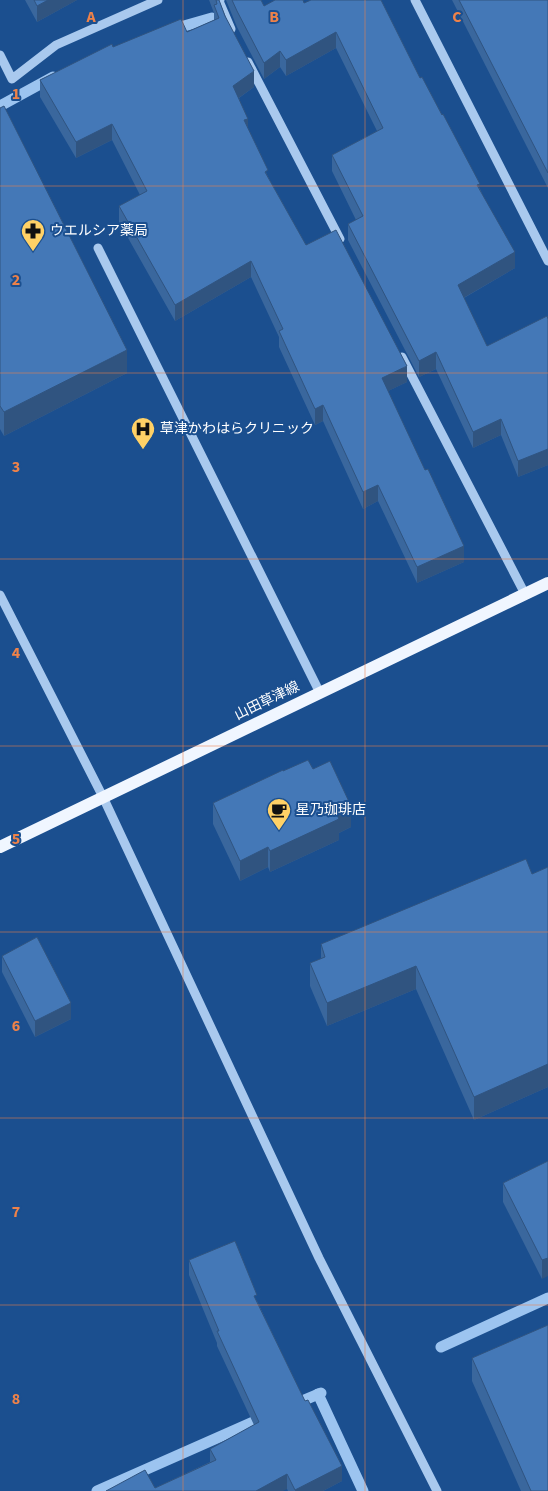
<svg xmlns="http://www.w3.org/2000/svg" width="548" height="1491" font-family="'Source Sans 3','Noto Sans JP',sans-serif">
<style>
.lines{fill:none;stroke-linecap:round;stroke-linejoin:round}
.stream{stroke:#9cc4f0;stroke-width:11}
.minor{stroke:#a9c9ee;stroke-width:9}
.major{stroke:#f0f6ff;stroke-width:12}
.wall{fill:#3a679d}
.shaded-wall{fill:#305480}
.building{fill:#4478b7;stroke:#305480}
.grid{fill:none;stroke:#ee8249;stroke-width:1;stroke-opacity:0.55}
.labels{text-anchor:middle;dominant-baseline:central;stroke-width:4;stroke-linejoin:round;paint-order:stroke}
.poi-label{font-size:14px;fill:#fff;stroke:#1b4f8f;text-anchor:start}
.street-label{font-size:14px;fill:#fff;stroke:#1b4f8f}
.grid-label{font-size:16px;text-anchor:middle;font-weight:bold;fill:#ee8249;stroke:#1b4f8f;stroke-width:4;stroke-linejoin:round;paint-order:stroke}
</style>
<rect width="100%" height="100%" fill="#1b4f8f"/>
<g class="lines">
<g class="stream">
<polyline points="170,30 212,18"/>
<polyline points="0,106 53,77"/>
<polyline points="441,1347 548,1298"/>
<polyline points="318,1394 363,1491"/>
<polyline points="290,1406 321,1393"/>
<polyline points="97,1491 267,1416"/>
</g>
<g class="minor">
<polyline points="220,0 219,1 231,29"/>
<polyline points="415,0 548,261"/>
<polyline points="0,55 12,79 56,45 158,0"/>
<polyline points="248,62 340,239"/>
<polyline points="98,248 320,693"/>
<polyline points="402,357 525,594"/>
<polyline points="0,595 103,797 319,1258 437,1491"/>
</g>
<polyline class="major" points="0,847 548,583"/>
</g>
<g class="wall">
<polygon points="25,0 77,0 37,22"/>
<polygon points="209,0 219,0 254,87 239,98 248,129 268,177 306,245 407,382 388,391 464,562 417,583 378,501 363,509 323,421 315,425 279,347 279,337 251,277 175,321 119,222 119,206 140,195 112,140 76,158 40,97 40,80 113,47 187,32 214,20 214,13"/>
<polygon points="226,0 261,0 264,6 304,3 420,78 480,189 515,268 464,298 487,346 548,319 548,465 518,477 501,435 473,448 436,369 419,377 348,240 348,224 356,220 332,171 332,155 377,131 336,48 286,76 280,67 264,79 237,27"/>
<polygon points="452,0 548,0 548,188"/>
<polygon points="0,108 127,373 4,436 0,429"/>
<polygon points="313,769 351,827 339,833 339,840 270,872 268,867 240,881 213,824 213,803 283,771"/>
<polygon points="548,867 548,1087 474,1120 416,989 327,1026 310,986 310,963 321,959 321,944 532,874"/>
<polygon points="2,956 71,1019 35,1037 2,972"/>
<polygon points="548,1161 542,1279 503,1202 503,1183"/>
<polygon points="189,1260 257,1301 342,1481 323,1491 288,1491 287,1489 155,1488 210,1462 210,1449 254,1425 217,1346 217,1343 189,1275"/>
<polygon points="472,1358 548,1491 521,1491 472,1381"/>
</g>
<g class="shaded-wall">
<polygon points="48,0 77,0 37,22 37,6"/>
<polygon points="336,32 336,48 286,76 286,60"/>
<polygon points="280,51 280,67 264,79 264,63"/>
<polygon points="254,71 254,87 233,102 233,86"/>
<polygon points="248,119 248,135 244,120"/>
<polygon points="112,124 112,140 76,158 76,142"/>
<polygon points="515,252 515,268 458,301 458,285"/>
<polygon points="251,261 251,277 175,321 175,305"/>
<polygon points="127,350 127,373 4,436 4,412"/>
<polygon points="436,352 436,369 419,377 419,361"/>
<polygon points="407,366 407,382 382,394 382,378"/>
<polygon points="323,405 323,421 315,425 315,409"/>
<polygon points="501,419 501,435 473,448 473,432"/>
<polygon points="548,449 548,465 518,477 518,461"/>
<polygon points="378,485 378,501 363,509 363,492"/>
<polygon points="464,546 464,562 417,583 417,567"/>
<polygon points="351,806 351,827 339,833 339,840 270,872 270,851 336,813"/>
<polygon points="268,847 268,867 240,881 240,861"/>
<polygon points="416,966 416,989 327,1026 327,1003"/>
<polygon points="71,1003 71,1019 35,1037 35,1021"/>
<polygon points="548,1064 548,1087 474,1120 474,1097"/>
<polygon points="548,1258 548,1276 542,1279 542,1260"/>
<polygon points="342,1466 342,1481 323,1491 295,1491 295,1490"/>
<polygon points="287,1474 287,1489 283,1491 256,1491"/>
</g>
<g class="building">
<polygon points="34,0 48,0 37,6"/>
<polygon points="216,0 219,0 225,16 254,71 233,86 248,119 244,120 268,170 265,172 306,245 336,230 407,366 382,378 425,470 428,469 464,546 417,567 378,485 363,492 323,405 315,409 279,331 283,329 251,261 175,305 119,206 147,191 112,124 76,142 40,80 112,44 113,47 181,19 187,32 219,18 214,5 217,4"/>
<polygon points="232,0 261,0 264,6 275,0 303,0 304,3 311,0 381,0 420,78 422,77 442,115 443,114 480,184 477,185 515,252 458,285 487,346 547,316 548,319 548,449 518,461 501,419 473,432 436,352 419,361 348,224 363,216 332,155 383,128 336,32 286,60 280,51 264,63 237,11"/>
<polygon points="459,0 548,0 548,173"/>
<polygon points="4,106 127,350 4,412 0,406 0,108"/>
<polygon points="308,760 313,769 330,761 351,806 336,813 339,819 270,851 268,847 240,861 213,803 283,770 283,771"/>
<polygon points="526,859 532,874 548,867 548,1064 474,1097 416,966 327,1003 310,963 325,957 321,944"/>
<polygon points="37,937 71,1003 35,1021 2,956"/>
<polygon points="548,1161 548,1258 542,1260 503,1183"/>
<polygon points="235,1241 257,1295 254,1296 305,1401 308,1400 342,1466 295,1490 287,1474 256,1491 106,1491 145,1470 155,1488 216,1460 210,1449 259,1422 217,1331 219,1331 189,1260"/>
<polygon points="548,1325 548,1491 531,1491 472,1358"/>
</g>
<path class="grid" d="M 183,0 L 183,1491M 365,0 L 365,1491M 0,186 L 548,186M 0,373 L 548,373M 0,559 L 548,559M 0,746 L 548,746M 0,932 L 548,932M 0,1118 L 548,1118M 0,1305 L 548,1305"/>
<defs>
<g id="pharmacy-pin" transform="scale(1.25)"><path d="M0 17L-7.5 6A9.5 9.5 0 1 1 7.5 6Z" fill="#ffd166" stroke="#1b4f8f"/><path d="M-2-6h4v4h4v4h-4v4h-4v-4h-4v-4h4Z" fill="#111"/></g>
<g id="hospital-pin" transform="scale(1.25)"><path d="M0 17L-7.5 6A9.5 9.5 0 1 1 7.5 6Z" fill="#ffd166" stroke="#1b4f8f"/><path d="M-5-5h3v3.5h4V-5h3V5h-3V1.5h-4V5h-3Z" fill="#111"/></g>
<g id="cafe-pin" transform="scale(1.25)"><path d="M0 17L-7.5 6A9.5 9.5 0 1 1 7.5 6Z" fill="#ffd166" stroke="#1b4f8f"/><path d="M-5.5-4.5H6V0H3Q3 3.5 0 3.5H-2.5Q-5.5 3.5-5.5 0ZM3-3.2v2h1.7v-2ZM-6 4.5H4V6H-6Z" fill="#111"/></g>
</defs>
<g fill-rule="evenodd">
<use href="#pharmacy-pin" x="33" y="231"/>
<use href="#hospital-pin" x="143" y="429"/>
<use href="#cafe-pin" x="279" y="810"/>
</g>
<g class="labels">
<g class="poi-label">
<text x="50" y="231">ウエルシア薬局</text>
<text x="160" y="429">草津かわはらクリニック</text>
<text x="296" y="810">星乃珈琲店</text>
</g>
<g class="street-label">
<text transform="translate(267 701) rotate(-26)">山田草津線</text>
</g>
</g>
<g class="grid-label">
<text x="91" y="22">A</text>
<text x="274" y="22">B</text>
<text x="457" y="22">C</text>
<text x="16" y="99">1</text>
<text x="16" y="285">2</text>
<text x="16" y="472">3</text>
<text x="16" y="658">4</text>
<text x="16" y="844">5</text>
<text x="16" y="1031">6</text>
<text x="16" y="1217">7</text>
<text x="16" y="1404">8</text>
</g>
</svg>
